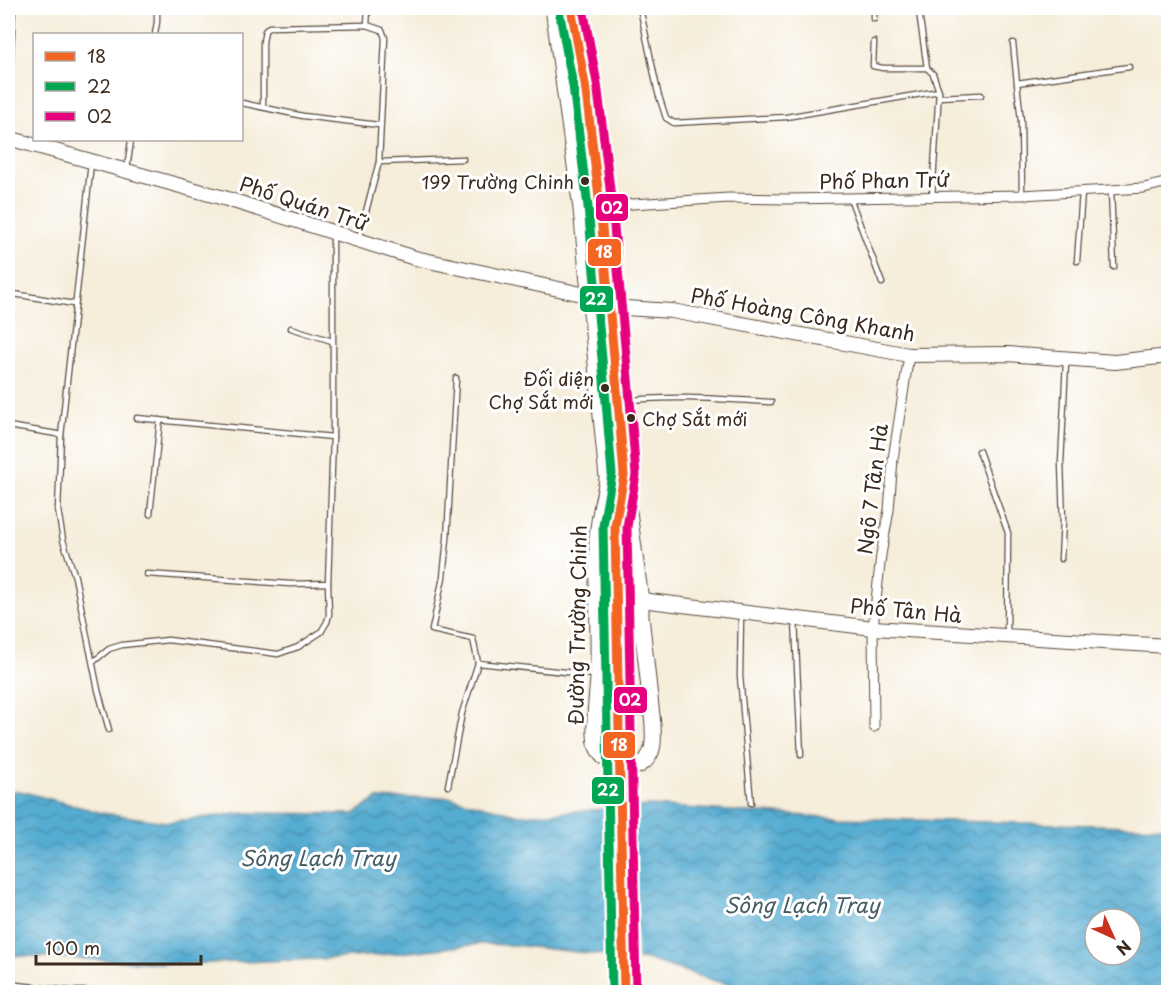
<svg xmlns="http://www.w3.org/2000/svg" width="1176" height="1000" font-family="'Playpen Sans',sans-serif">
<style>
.water{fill:url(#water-waves);stroke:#486b78;stroke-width:1.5;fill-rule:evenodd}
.pier{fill:#f6edda}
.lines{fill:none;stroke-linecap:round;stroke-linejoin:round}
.lane-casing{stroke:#57473a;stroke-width:7}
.street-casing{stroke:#57473a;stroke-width:11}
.secondary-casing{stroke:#57473a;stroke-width:16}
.primary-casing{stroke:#57473a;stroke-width:17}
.lane{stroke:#fff;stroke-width:4.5}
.street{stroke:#fff;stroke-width:9}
.secondary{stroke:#fff;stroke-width:14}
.primary{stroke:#fff;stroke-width:15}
.primary-bridge-casing{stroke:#57473a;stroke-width:17;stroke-linecap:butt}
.primary-bridge{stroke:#fff;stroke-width:15}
.bus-1-casing{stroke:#fff;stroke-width:14}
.bus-2-casing{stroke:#fff;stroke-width:14}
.bus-3-casing{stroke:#fff;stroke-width:14}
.bus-1{stroke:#f26522;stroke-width:9}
.bus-2{stroke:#00a651;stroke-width:9}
.bus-3{stroke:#e5007d;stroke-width:9}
.bus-dot{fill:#3b2a1e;stroke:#fff;stroke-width:2}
.labels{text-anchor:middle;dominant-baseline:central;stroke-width:6;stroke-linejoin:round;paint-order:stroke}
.bus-label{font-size:18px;fill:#3b2a1e;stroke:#fff;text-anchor:end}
.street-label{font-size:20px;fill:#3b2a1e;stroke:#fff}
.water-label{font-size:21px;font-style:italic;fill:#455e66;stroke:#fff}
.line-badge{stroke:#fff;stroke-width:2}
.badge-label{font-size:16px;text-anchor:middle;font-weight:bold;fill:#fff}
</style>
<defs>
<pattern id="water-waves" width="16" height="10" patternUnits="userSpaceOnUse" patternTransform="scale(1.5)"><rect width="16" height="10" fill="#54acd1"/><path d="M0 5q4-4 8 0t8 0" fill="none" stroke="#478ca9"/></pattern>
</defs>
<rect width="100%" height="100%" fill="#fff"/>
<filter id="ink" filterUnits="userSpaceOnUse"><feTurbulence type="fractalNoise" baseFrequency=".0167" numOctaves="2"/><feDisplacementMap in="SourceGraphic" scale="12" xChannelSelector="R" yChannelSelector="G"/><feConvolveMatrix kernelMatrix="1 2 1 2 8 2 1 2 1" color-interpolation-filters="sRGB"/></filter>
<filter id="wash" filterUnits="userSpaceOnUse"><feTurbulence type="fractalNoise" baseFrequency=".008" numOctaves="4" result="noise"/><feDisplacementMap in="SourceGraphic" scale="24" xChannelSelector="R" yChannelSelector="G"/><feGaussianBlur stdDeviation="1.35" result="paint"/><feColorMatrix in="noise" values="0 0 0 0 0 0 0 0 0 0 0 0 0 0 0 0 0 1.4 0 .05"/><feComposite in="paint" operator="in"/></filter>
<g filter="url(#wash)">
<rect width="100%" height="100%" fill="#f6edda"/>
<path class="water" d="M 8,791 L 20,791 L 102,813 L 167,822 L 244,813 L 354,814 L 377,799 L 449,797 L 520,815 L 650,806 L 839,818 L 1168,827 L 1168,992 L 799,992 L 728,985 L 649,960 L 514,945 L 480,944 L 382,955 L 320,959 L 179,964 L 8,955 ZM 1095,919 L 1131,919 L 1131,955 L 1095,955 Z"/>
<polygon class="pier" points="632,804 637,961 613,959 611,806"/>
</g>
<g filter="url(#ink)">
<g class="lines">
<g class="lane-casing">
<g id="lane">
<polyline points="640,8 658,93 666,118 674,123 786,117 939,91"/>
<polyline points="919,12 927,68 933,74 939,91 932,197"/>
<polyline points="874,19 874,8"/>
<polyline points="367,25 368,8"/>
<polyline points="155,34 157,22 157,8"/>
<polyline points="874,42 873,66 883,68 927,68"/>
<polyline points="1013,43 1017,83 1129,67"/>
<polyline points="10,74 13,8"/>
<polyline points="1017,83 1021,121 1022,194"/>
<polyline points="939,97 981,95"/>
<polyline points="242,103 303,116 379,125"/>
<polyline points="263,107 263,42 265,31 269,27 367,25 382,30 385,38 379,162 359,238"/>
<polyline points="379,162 463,159"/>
<polyline points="91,163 61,436 58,510 63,540 75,577 98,690 109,730"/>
<polyline points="127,169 131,140"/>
<polyline points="1111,190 1114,267"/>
<polyline points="850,198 882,283"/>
<polyline points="1077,261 1082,192"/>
<polyline points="8,293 74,304"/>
<polyline points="291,328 332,341"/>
<polyline points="456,378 447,539 443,577 432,630 473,639 478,663 595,675"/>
<path d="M 621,401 C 671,395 721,399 771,402"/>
<polyline points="137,418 333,437"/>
<polyline points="8,426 57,434 61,436"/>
<polyline points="979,451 1008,533 1007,635"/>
<polyline points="150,514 160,420"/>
<polyline points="1061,559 1063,520 1061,463 1066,362"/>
<polyline points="147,574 290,584 328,583 333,437 333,235"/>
<polyline points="741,614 740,676 751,803"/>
<polyline points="795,620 801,755"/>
<polyline points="93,662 109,649 122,645 168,640 278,654 298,647 321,632 327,622 329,615 328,583"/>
<polyline points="448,786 462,713 478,663"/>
<polyline points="8,984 71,991 149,992"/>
</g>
</g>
<g class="street-casing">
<g id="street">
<polyline points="600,206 729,198 787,199 1022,195 1144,188 1168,182"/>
<polyline points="874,727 873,628 881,555 889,510 893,459 909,355"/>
</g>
</g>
<g class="secondary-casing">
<g id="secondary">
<polyline points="8,138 224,198 415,258 591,296"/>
<polyline points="610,307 672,311 909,355 1007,354 1115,362 1168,356"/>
<polyline points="641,600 873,628 1168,646"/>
</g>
</g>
<g class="primary-casing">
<g id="primary">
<polyline points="553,8 581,209 608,488"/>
<polyline points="571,8 585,84 600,206 618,401 624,475 615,526"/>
<path d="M 607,480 C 603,500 598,520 597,539 C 596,585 599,632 598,678 C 597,694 592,733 597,747 C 605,767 636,777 649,756 C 655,747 653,735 653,725 L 641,616 L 641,600 L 624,475"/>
</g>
</g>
<use href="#lane" class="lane"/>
<use href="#street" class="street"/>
<use href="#secondary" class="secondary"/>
<use href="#primary" class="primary"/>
<g class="primary-bridge-casing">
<polyline id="primary-bridge" points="615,526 624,992"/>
</g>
<use href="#primary-bridge" class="primary-bridge"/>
<g class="bus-1-casing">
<polyline id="bus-1" points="571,8 585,84 600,206 618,401 624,475 615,526 624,992"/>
</g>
<g class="bus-2-casing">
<polyline id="bus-2" points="559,10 573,86 588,207 606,402 612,474 603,526 612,992"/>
</g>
<g class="bus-3-casing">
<polyline id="bus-3" points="583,8 597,83 612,205 630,400 636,475 627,527 636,992"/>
</g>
<use href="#bus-1" class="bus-1"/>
<use href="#bus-2" class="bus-2"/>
<use href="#bus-3" class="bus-3"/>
</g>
</g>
<g class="bus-dot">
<circle cx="585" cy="181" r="5"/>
<circle cx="605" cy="388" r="5"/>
<circle cx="631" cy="418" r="5"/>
</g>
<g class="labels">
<g class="bus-label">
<text x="574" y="181">199 Trường Chinh</text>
<text x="594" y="378">Đối diện<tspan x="594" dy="23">Chợ Sắt mới</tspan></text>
<text x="642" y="418" text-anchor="start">Chợ Sắt mới</text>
</g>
<g class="street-label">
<text transform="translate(884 180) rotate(-1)">Phố Phan Trứ</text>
<text transform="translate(304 203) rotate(18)">Phố Quán Trữ</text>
<text transform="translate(803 314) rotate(10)">Phố Hoàng Công Khanh</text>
<text transform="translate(872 489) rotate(-83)">Ngõ 7 Tân Hà</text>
<text transform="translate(906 610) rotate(5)">Phố Tân Hà</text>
<text transform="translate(577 625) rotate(-89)">Đường Trường Chinh</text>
</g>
<g class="water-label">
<text x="318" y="857">Sông Lạch Tray</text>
<text x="802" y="904">Sông Lạch Tray</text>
</g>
</g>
<g class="line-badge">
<rect x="595" y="193" width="34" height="29" rx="6" fill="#e5007d"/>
<rect x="587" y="238" width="35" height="29" rx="6" fill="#f26522"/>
<rect x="579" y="285" width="35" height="28" rx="6" fill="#00a651"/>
<rect x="613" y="686" width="35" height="28" rx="6" fill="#e5007d"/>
<rect x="602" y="731" width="34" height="28" rx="6" fill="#f26522"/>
<rect x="591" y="776" width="34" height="29" rx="6" fill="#00a651"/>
</g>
<g class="badge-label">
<text x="612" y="214">02</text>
<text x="604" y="258">18</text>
<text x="596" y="305">22</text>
<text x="630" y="706">02</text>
<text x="619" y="751">18</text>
<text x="608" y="796">22</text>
</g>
<rect width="1176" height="1000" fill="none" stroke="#fff" stroke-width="30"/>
<rect x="33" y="33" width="210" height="108" fill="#ffffff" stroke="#b1aaa5" stroke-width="1.5"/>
<rect x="45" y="52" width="30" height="9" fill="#f26522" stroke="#b1aaa5" stroke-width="1.5"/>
<text x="87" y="63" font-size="18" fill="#3b2a1e">18</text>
<rect x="45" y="82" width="30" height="9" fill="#00a651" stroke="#b1aaa5" stroke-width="1.5"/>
<text x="87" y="93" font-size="18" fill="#3b2a1e">22</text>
<rect x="45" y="112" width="30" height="9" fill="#e5007d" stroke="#b1aaa5" stroke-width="1.5"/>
<text x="87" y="123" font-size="18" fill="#3b2a1e">02</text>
<g transform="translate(1113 937) rotate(135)"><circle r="28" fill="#ffffff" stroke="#b1aaa5" stroke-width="1.5"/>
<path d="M0-4.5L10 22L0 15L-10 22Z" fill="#c8321e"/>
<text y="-9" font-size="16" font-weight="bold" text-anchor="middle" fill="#3b2a1e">N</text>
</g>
<path d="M36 955v9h165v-9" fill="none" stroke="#3b2a1e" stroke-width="3"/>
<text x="45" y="955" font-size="18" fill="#3b2a1e" stroke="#ffffff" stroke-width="4.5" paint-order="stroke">100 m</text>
</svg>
